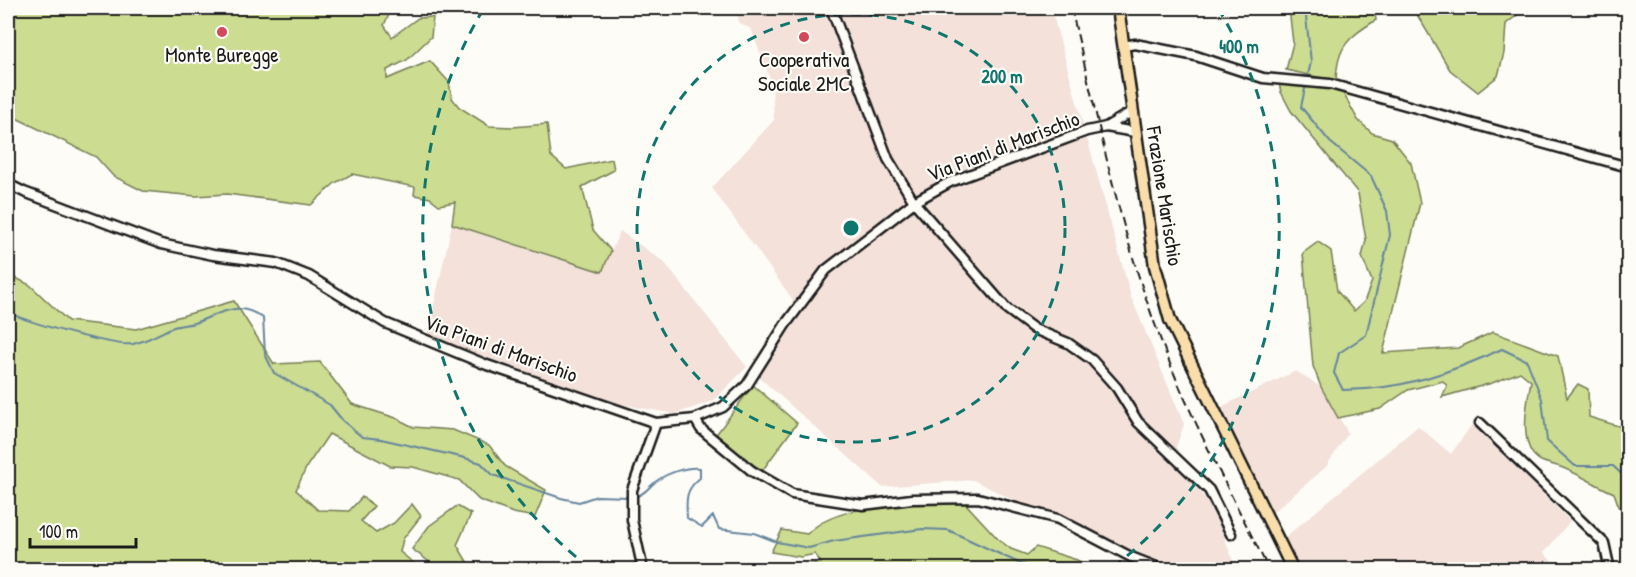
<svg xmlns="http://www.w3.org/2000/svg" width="1636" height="577" font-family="'Patrick Hand',sans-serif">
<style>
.built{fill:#f3e1da}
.green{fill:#ccdc90;stroke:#747c56;stroke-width:1.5}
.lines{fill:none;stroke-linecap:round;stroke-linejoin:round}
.stream{stroke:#65859e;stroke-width:2}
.minor-casing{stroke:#1c1c1c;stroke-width:13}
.major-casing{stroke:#1c1c1c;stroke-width:15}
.minor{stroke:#fdfcf7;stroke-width:8}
.major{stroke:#f9deab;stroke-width:10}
.rail{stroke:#1c1c1c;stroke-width:2;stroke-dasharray:9 4.5;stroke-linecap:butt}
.ring{fill:none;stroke:#0f766e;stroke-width:3;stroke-dasharray:10 8}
.poi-dot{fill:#d1495b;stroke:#fdfcf7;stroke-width:2}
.labels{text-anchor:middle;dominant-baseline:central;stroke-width:4.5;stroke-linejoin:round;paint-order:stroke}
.poi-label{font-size:21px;fill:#1c1c1c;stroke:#fdfcf7}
.street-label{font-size:21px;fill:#1c1c1c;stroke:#fdfcf7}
.centre{fill:#0f766e;stroke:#fdfcf7;stroke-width:3}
.ring-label{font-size:18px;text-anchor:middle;font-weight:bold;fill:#0f766e;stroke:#fdfcf7;stroke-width:4.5;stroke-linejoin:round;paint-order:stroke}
</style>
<rect width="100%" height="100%" fill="#fdfcf7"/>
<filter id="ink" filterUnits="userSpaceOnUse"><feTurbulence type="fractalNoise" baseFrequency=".0167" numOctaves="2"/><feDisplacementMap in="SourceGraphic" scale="12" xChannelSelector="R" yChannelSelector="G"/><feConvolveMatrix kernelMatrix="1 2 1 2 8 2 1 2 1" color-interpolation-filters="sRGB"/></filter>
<g filter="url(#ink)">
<g class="built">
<polygon points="736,8 1051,8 1131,297 1184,424 1172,459 1213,507 1236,569 1173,569 1072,529 973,480 882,487 760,378 793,300 712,188 774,120 772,84 751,29 739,23"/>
<polygon points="452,224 602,272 620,231 664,262 747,367 713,401 675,414 614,403 427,336"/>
<polygon points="1296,371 1321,387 1348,433 1326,467 1273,512 1221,407"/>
<polygon points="1473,423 1570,521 1544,553 1559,569 1299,569 1283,539 1418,426 1451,454"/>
</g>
<g class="green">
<polygon points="8,8 392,8 384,25 392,37 418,18 433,17 431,37 407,60 387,70 387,79 430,61 449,82 452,98 459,107 489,126 513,127 547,124 551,156 566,169 612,159 614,170 582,187 593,230 611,251 602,272 452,224 455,202 439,205 430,198 414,195 415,187 352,174 335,183 311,205 227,194 196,196 143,191 113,176 96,157 8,114"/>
<path d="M 1289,8 L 1374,8 L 1376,20 C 1348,38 1337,46 1336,81 L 1286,70 L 1293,43 Z"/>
<polygon points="1413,8 1526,8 1506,24 1504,53 1498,76 1478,92 1450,70"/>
<path d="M 1279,83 L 1324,88 L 1343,93 L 1358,120 L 1372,133 L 1392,139 L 1411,163 L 1420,203 L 1383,353 L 1458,348 L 1493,332 L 1558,356 L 1567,398 L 1578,384 L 1588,389 L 1589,417 L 1628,429 L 1628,513 L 1619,507 L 1614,493 C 1597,486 1581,475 1563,468 C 1556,465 1548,464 1541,461 C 1517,449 1527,402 1531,381 L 1520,372 L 1492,383 L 1442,397 L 1447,386 L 1443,381 L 1408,390 L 1380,409 L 1338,418 L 1321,387 L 1313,366 L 1303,253 L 1318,242 L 1331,251 L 1337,291 L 1354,311 L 1364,302 L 1372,281 L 1362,257 L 1366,240 L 1358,193 L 1291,111 L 1281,92 Z"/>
<polygon points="8,274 30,285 68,321 136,329 234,301 274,364 320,362 352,404 396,418 413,427 453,430 489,445 505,466 546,490 535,517 513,513 479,500 459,480 413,467 390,466 329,434 307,466 296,490 318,510 349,511 362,497 374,506 361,521 376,533 394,523 412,504 421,516 403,539 400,552 421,569 8,569"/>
<polygon points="753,385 797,423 762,471 715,436"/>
<path d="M 938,502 L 965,503 L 998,539 L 1011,549 L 1027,555 L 1036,547 L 1077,560 L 1093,569 L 767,570 L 821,563 L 815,554 L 801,557 L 771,552 L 782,530 L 807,534 C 834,505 901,504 938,502 Z"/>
<polygon points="457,506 471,514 457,545 471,568 439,569 412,549 429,526"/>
</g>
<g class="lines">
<g class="stream">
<polyline points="1305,8 1311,62 1307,79"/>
<path d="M 1306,84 L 1301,107 L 1330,142 L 1371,176 L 1387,211 L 1390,235 L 1366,335 L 1339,353 L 1334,373 L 1343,390 C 1401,390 1450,373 1502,349 L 1527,361 L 1542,399 L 1547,441 L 1575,466 L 1613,466 L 1628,480"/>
<path d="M 8,312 C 26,322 114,347 133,344 C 147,341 158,334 171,328 C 179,325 187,325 194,323 C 221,314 235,299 263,318 L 265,354 L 274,373 L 330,405 L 343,421 L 362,437 L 381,439 L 465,458 L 481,463 L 493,475 L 561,498 L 579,502 L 597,496 L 628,497"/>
<path d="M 634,497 C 645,495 649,486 658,480 C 668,473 687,466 700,468 L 700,478 C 685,489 686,500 687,518 L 702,527 L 713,516 L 719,529 L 754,533 L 777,542 L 809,548 L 834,541 L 922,529 L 948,530 L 1021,564 L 1053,570"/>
</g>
<g class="minor-casing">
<g id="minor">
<polyline points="831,8 888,159 914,202 1007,309 1034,329 1068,343 1092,360 1117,388 1138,422 1209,490 1231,534"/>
<polyline points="1123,46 1135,44 1196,56 1263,78 1330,84 1628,167"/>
<polyline points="1106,127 1133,111"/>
<polyline points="8,184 24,192 161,244 213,255 276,263 309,276 385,323 487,365 656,423 695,419 723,407 747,385 785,325 826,270 914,202 950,182 1087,131 1106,127 1135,132"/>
<polyline points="695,419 701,429 752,471 792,494 863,505 912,499 978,498 1058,519 1131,557 1164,570"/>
<polyline points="1480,423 1604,543 1610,570"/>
<polyline points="643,570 632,520 632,490 656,423"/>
</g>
</g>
<g class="major-casing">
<polyline id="major" points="1118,8 1155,266 1170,320 1293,570"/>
</g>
<use href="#minor" class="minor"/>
<use href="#major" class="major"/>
<path class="rail" d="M 1071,8 C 1097,114 1118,224 1156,327 C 1186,411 1229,490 1269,570"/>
</g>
</g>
<g class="ring">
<circle cx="851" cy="228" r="214"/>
<path d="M590 568A428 428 0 0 1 484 8M1218 8A428 428 0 0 1 1112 568"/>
</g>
<g class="poi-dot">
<circle cx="222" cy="32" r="6"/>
<circle cx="804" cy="37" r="6"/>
</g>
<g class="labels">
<g class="poi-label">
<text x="222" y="54">Monte Buregge</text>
<text x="804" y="59">Cooperativa<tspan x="804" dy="24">Sociale 2MC</tspan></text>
</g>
<g class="street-label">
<text transform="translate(1003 146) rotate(-21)">Via Piani di Marischio</text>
<text transform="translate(1165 196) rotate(81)">Frazione Marischio</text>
<text transform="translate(501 348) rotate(20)">Via Piani di Marischio</text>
</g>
</g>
<circle cx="851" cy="228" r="9" class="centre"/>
<g class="ring-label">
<text x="1239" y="53">400 m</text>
<text x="1002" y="83">200 m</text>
</g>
<rect width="1636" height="577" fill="none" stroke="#fdfcf7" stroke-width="30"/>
<rect x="15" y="15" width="1606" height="547" fill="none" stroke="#1c1c1c" stroke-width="2" filter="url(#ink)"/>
<path d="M30 538v9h106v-9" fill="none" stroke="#1c1c1c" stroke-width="3"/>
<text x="39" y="538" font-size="18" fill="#1c1c1c" stroke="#fdfcf7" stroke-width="4.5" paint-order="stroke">100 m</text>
</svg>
